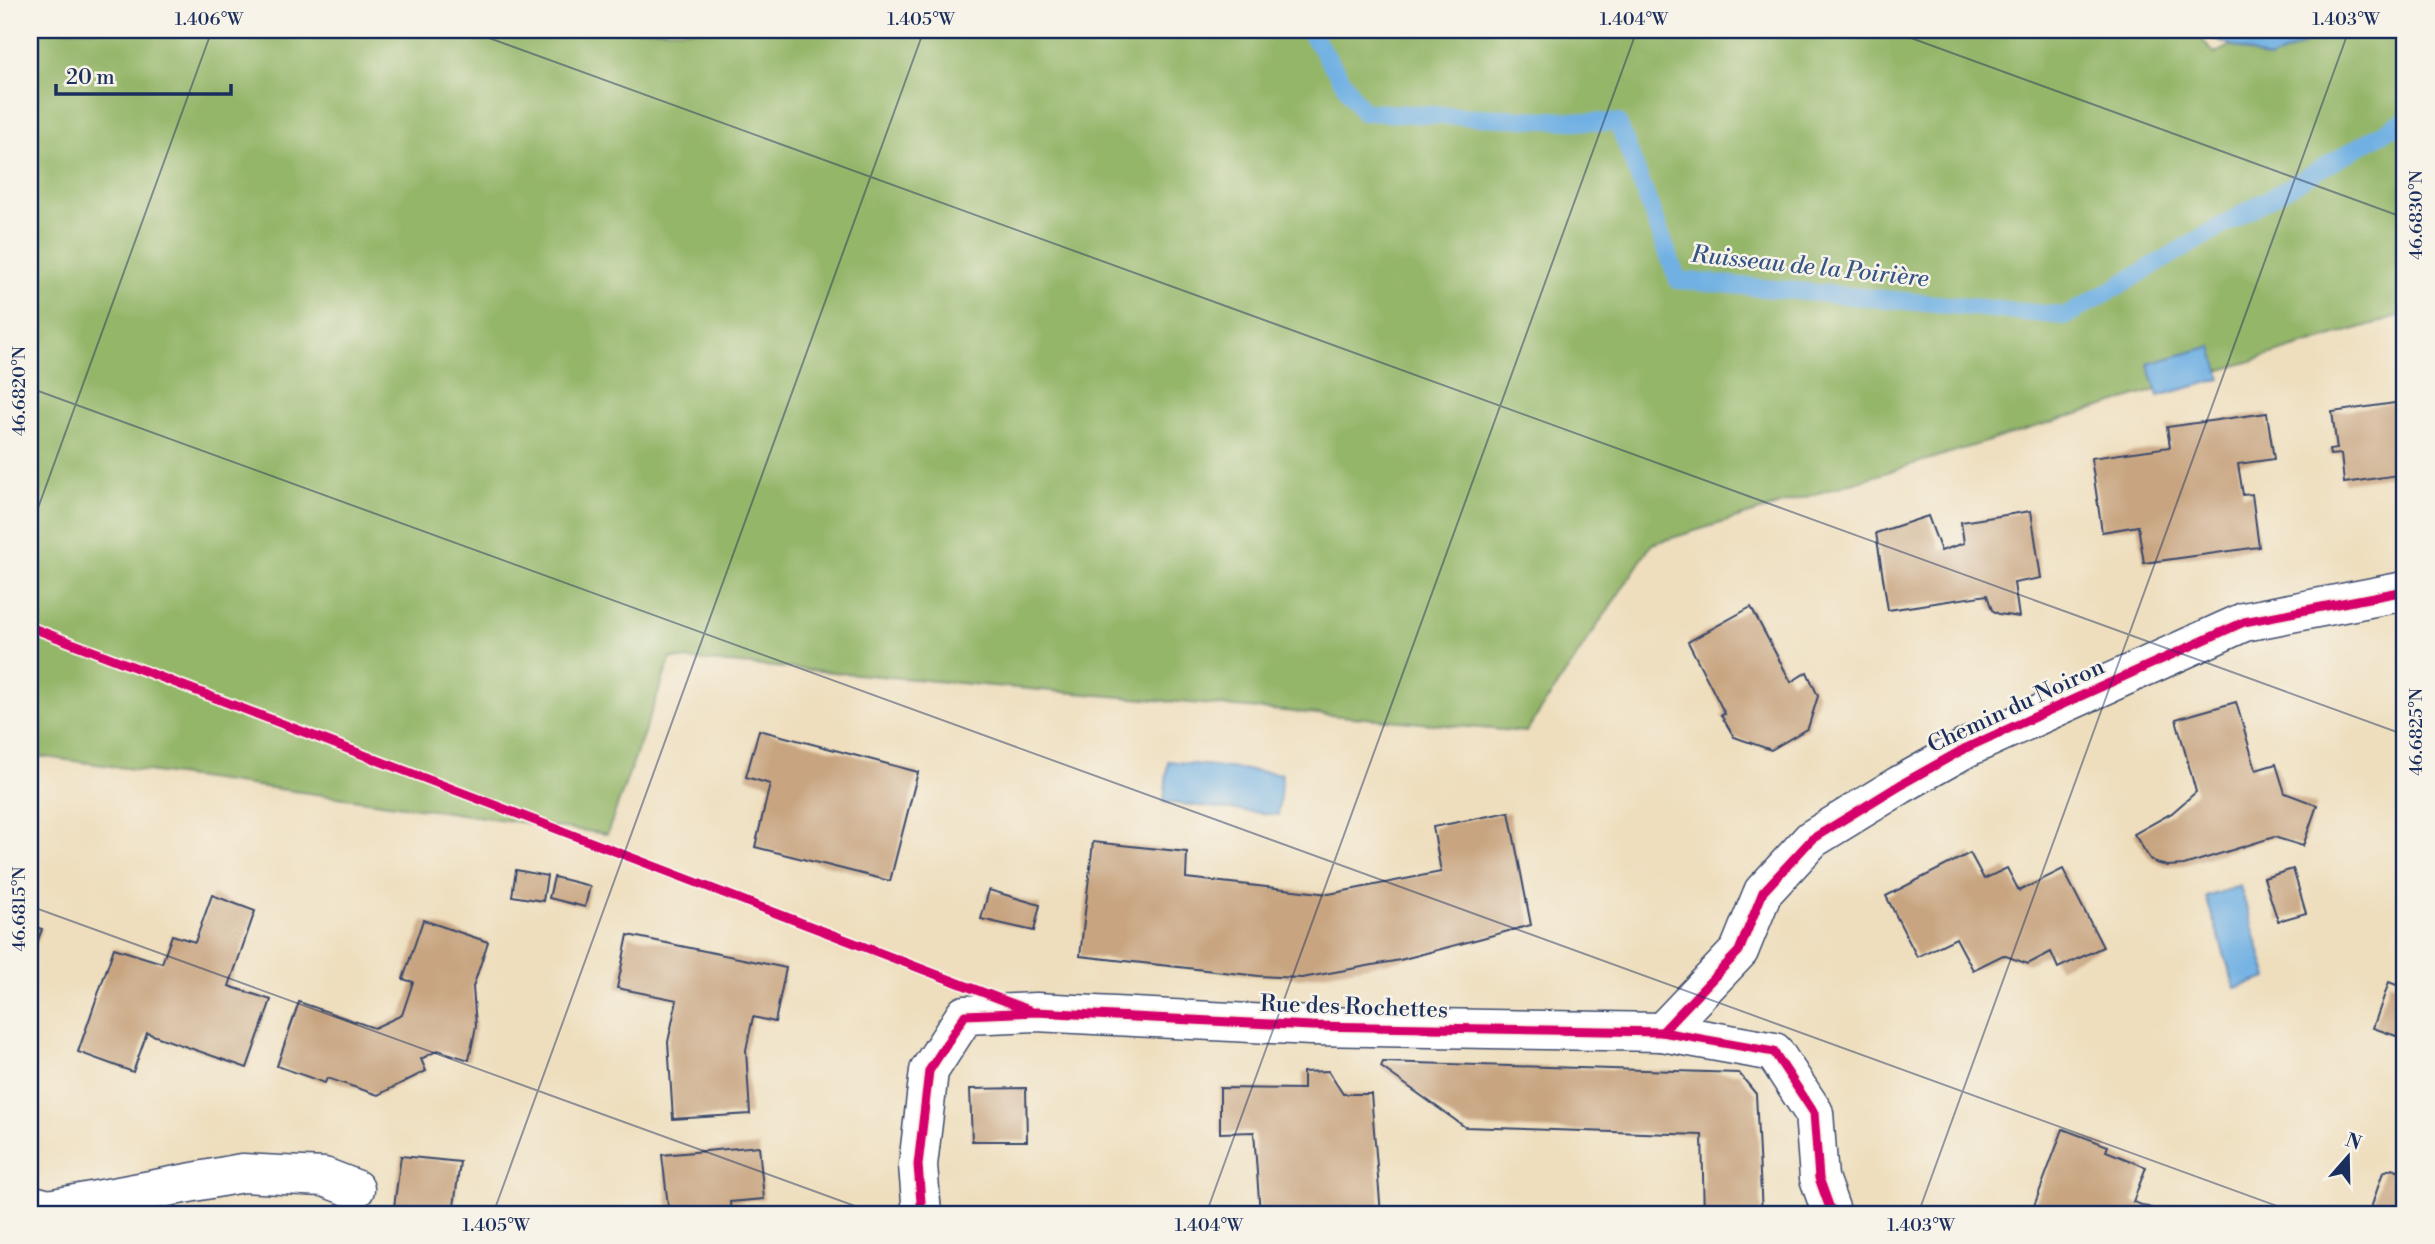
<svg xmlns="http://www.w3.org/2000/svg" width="2435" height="1244" font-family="'Libre Bodoni',serif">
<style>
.forest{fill:#94b669;stroke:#587264;stroke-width:2}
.water{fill:#70b0e3;stroke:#4670a0;stroke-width:2}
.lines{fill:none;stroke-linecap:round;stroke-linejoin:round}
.stream{stroke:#70b0e3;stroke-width:18}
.building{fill:#c8a480}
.minor-casing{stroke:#3b496c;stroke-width:41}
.minor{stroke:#fff;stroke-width:38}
.cycleway-casing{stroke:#f7f3e8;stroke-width:13}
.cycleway{stroke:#d6006c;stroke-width:9}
.ticks{fill:none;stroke:#1b2f5e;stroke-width:2;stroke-opacity:0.45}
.labels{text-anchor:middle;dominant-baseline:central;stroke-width:5;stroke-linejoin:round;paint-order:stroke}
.street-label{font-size:23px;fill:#1b2f5e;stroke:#f7f3e8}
.water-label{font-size:24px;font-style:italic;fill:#355686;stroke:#f7f3e8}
.neatline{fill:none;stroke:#1b2f5e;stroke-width:2.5}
.ticks-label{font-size:18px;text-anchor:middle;fill:#1b2f5e}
</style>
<rect width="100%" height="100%" fill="#f7f3e8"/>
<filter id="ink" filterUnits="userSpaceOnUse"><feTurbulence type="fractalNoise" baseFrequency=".0143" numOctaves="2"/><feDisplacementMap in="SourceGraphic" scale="14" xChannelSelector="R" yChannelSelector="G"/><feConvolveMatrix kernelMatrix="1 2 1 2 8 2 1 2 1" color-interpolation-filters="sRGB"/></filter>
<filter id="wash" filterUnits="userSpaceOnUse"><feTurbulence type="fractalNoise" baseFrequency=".00686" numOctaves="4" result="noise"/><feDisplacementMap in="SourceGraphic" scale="28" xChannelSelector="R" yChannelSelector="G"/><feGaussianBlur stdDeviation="1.57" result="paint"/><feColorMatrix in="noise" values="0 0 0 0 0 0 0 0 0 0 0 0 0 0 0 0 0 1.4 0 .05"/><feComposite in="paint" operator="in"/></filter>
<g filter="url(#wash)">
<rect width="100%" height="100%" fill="#eedebd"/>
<polygon class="forest" points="30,30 2193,30 2215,54 2261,30 2405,30 2405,314 1652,544 1526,732 671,658 607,834 30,755"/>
<g class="water">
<polygon points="2192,30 2334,30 2269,60"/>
<polygon points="2212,346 2221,379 2158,396 2148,364"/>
<polygon points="1168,761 1282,774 1278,815 1164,802"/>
<polygon points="2240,886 2268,978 2235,988 2206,897"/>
</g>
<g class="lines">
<polyline class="stream" points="1309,30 1363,112 1618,123 1678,280 2066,316 2405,120"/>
</g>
<g id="blocks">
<g class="building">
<polygon points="2405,396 2405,474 2344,483 2341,454 2330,455 2329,450 2337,449 2332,412 2402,402 2401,397"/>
<polygon points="2267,413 2274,459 2238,464 2243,495 2252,494 2259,547 2144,563 2138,526 2102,532 2091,458 2170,447 2167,427"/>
<polygon points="2031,511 2041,578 2014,583 2019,617 1999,614 1992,610 1987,595 1888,610 1876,533 1928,516 1941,551 1964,543 1961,522"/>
<polygon points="1751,607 1791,682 1807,672 1818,696 1808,728 1771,750 1734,737 1721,715 1725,714 1688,642"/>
<polygon points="2236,702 2256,770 2276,764 2285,793 2317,805 2303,846 2274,837 2184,865 2167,866 2156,863 2150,859 2134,834 2172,813 2196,792 2176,719"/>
<polygon points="759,730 918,772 890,881 755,847 770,784 746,777"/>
<polygon points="1509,812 1531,925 1400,960 1302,978 1259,976 1080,956 1093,842 1187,852 1186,878 1329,894 1441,872 1433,827"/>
<polygon points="1970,853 1984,879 2007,868 2019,891 2063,869 2103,947 2058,968 2051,952 2028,964 2003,955 1973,970 1956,938 1917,957 1886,896"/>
<polygon points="2293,869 2306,913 2278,921 2264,878"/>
<polygon points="516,870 547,876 543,901 512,896"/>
<polygon points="554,877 590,886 585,907 549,898"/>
<polygon points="989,890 1040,905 1034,931 981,919"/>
<polygon points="212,895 255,911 229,986 271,1000 247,1068 147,1033 133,1072 78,1052 114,948 162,963 172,935 195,942"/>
<polygon points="423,920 488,942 473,987 476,1026 469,1060 438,1050 421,1059 426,1071 378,1095 327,1078 325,1083 277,1066 299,1002 374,1028 402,1015 413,982 403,979"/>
<polygon points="30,925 42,929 30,962"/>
<polygon points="628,935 786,968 775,1022 753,1017 746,1050 750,1114 673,1119 668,1042 677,1000 617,988"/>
<polygon points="2405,969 2405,1039 2373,1028 2389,982 2399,986"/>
<polygon points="1383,1062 1739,1073 1756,1094 1762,1214 1704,1214 1702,1135 1465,1127 1381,1067"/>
<polygon points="1328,1071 1343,1094 1371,1094 1381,1214 1260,1214 1254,1132 1220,1133 1220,1088 1303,1089 1303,1072"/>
<polygon points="1026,1088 1027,1141 972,1141 970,1089"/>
<polygon points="2063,1129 2108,1146 2106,1151 2146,1167 2133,1202 2162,1212 2162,1214 2031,1214"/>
<polygon points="759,1146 764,1199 730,1202 731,1214 669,1214 662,1155"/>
<polygon points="401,1156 460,1162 453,1214 393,1214"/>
<polygon points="2405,1164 2405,1214 2369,1214 2383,1172 2393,1168 2402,1172"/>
</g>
</g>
</g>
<g filter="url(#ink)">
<use href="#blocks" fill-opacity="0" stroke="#3b496c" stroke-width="2"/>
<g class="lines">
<g class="minor-casing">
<g id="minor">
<polyline points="1662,1032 1739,951 1763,892 1812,839 1900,785 1966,748 2244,622 2405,591"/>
<polyline points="30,1204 49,1209 242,1173 324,1177 355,1189"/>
<polyline points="922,1214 918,1165 929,1071 965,1015 1036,1012 1311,1026 1662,1032 1774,1052 1814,1113 1819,1178 1832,1214"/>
</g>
</g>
<use href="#minor" class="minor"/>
<g class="cycleway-casing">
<g id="cycleway">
<polyline points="30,627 1029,1010"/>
<polyline points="1662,1032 1739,951 1763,892 1812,839 1900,785 1966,748 2244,622 2405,591"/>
<polyline points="922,1214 918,1165 929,1071 965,1015 1036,1012 1311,1026 1662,1032 1774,1052 1814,1113 1819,1178 1832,1214"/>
</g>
</g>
<use href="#cycleway" class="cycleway"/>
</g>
</g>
<path class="ticks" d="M 467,30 L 2405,735M 1889,30 L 2405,218M 30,388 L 2299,1214M 30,530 L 212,30M 30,906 L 877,1214M 493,1214 L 924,30M 1206,1214 L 1637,30M 1918,1214 L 2349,30"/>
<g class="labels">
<g class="street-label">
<text transform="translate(2016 706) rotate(-25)">Chemin du Noiron</text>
<text transform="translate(1354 1007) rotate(2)">Rue des Rochettes</text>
</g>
<g class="water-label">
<text transform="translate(1810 267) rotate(6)">Ruisseau de la Poirière</text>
</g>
</g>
<rect width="2435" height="1244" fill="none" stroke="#f7f3e8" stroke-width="77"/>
<g transform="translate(2348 1157) rotate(20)" stroke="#f7f3e8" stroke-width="5" paint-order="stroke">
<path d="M0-5L12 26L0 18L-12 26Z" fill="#1b2f5e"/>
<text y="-10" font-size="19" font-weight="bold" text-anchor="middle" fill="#1b2f5e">N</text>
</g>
<path d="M56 84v10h175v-10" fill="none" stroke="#1b2f5e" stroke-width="3.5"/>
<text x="66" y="84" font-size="21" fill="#1b2f5e" stroke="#f7f3e8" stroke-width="5" paint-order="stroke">20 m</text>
<rect x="38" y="38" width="2358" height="1168" class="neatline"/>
<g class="ticks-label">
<text x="209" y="25">1.406°W</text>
<text x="921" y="25">1.405°W</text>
<text x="1634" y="25">1.404°W</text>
<text x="2346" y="25">1.403°W</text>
<text transform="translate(2416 215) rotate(-90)" y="6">46.6830°N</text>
<text transform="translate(19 391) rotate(-90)" y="6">46.6820°N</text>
<text transform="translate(2416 732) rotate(-90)" y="6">46.6825°N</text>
<text transform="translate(19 909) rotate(-90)" y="6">46.6815°N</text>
<text x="496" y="1231">1.405°W</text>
<text x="1209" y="1231">1.404°W</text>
<text x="1921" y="1231">1.403°W</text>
</g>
</svg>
